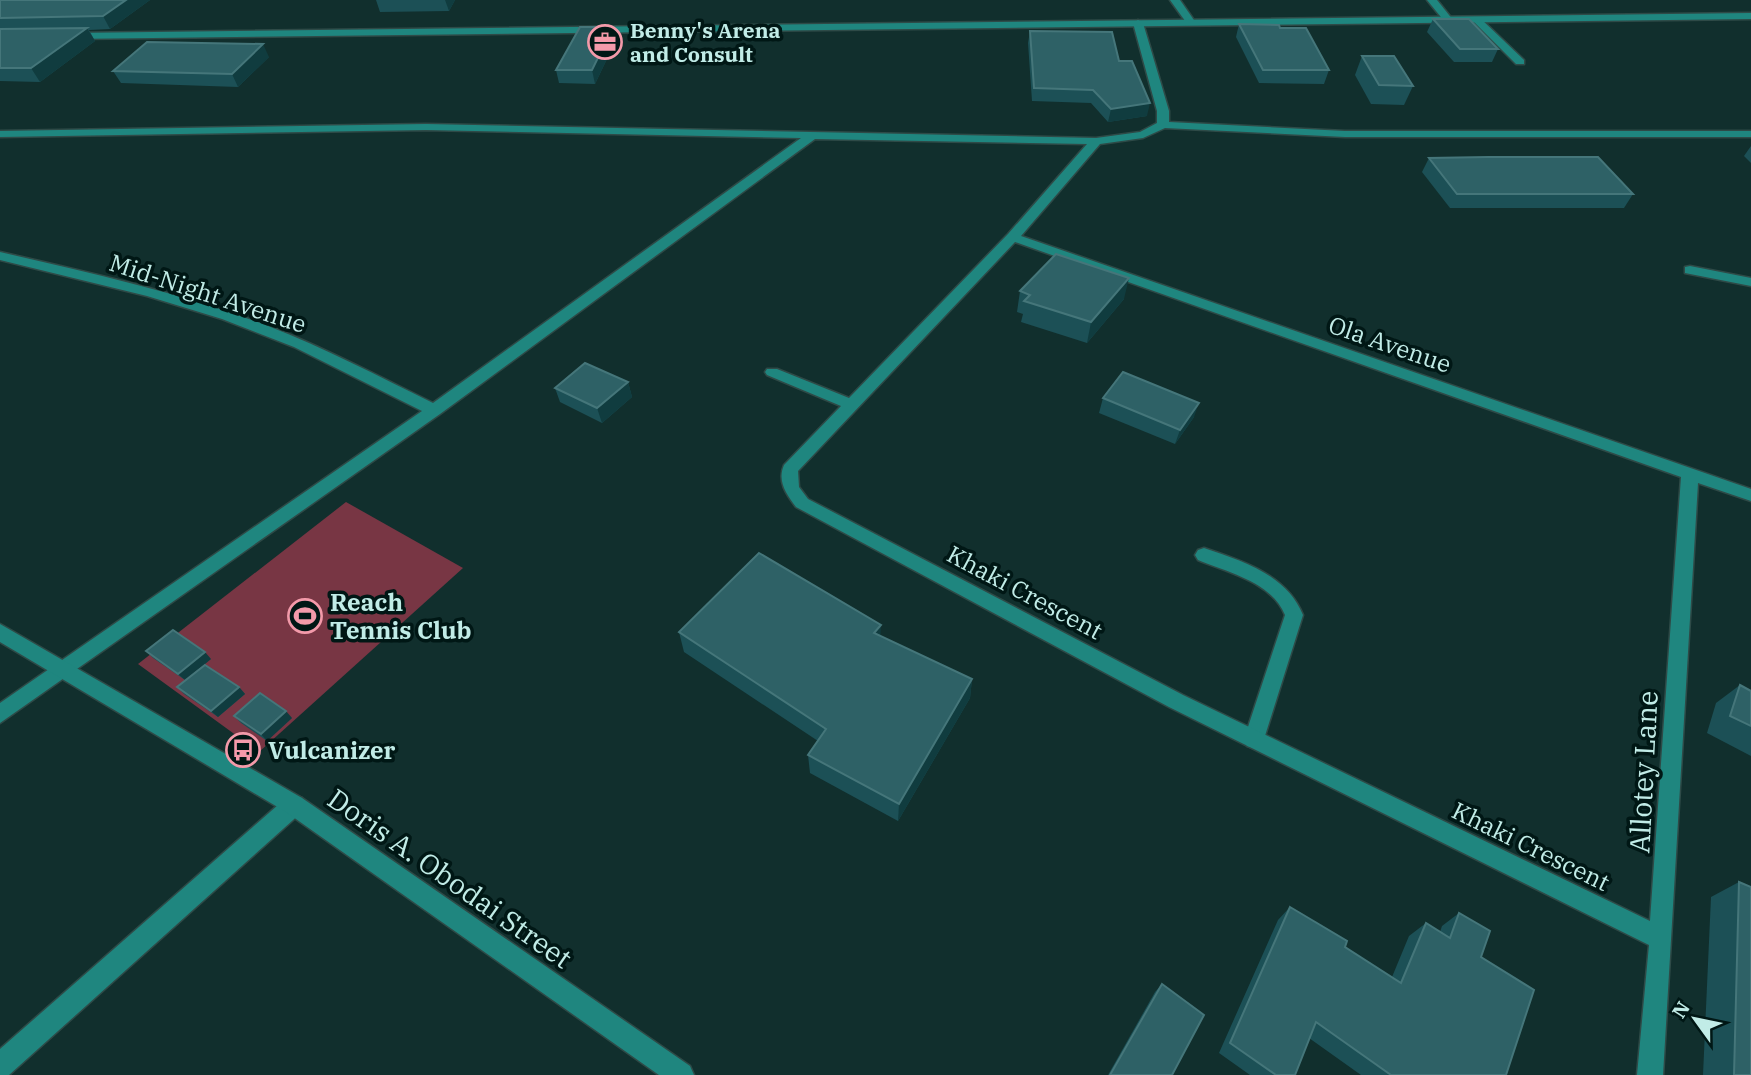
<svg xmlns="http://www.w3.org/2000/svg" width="1751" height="1075" font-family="'IBM Plex Serif',serif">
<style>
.green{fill:#783644}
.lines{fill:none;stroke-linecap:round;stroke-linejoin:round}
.service-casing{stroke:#2e4a47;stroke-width:3}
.minor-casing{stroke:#2e4a47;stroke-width:3}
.tertiary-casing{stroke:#2e4a47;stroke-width:3}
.service{fill:#1f867f;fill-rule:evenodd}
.minor{fill:#1f867f;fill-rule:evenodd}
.tertiary{fill:#1f867f;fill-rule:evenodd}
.wall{fill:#1c5056}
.shaded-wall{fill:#103c3f}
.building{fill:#2e6166;stroke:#45767a;stroke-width:2}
.labels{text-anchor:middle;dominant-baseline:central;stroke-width:7;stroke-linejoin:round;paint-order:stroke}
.far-poi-label{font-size:21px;font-weight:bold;fill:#c1ece7;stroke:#001715;text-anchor:start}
.street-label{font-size:24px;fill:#c1ece7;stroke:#001715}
.poi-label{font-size:24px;font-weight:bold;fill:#c1ece7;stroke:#001715;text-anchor:start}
.near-street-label{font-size:28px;fill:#c1ece7;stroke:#001715}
</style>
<rect width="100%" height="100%" fill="#112f2d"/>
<polygon class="green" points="346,502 463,568 259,752 138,664"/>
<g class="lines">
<g class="service-casing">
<g id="service">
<polygon points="1427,0 1437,0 1453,20 1451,22 1445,22"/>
<polygon points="1474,18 1480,18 1524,60 1524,64 1516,64 1474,22"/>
<path d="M 1204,548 C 1243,561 1287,575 1303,615 L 1264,739 L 1261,746 L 1254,748 L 1247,746 L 1244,739 L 1285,615 C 1272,582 1227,572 1198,560 L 1195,555 L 1198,550 Z"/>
</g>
</g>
<g class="minor-casing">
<g id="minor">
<polygon points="1170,0 1180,0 1196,23 1194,25 1188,25"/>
<path d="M 1138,20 L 1143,23 L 1169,111 L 1169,122 L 1345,131 L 1751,131 L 1751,137 L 1345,137 L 1165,128 L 1143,138 L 1100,144 L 1021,236 L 1751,489 L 1751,501 L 1698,483 L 1663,1075 L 1637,1075 L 1649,945 L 1169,707 L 796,507 C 786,494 777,481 784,465 L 841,406 L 767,375 L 765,372 L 767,369 L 777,369 L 849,398 L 1008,234 L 1087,144 L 815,139 L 440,414 L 0,723 L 0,703 L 422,411 L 294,347 L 222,319 L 147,296 L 0,260 L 0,252 C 90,273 182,293 268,326 C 325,348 378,376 433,403 L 801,138 L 426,130 L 0,137 L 0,131 L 426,124 L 1096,138 L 1140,132 L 1157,123 L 1157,111 L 1133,23 ZM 1015,242 L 1681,477 L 1650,921 L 1183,695 L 808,499 L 799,487 L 798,471 Z"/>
<polygon points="1690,266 1751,278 1751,286 1685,273 1685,267"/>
<polygon points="294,795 302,798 305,805 302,812 9,1075 0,1075 0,1049 286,798"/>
</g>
</g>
<g class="tertiary-casing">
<g id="tertiary">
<polygon points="1751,13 1751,19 71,39 66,36 71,33"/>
<polygon points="0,624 302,798 690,1066 694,1075 659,1075 286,812 0,642"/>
</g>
</g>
<use href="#service" class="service"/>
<use href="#minor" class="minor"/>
<use href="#tertiary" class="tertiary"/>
</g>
<g class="wall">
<polygon points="0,0 150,0 110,29 89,30 95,41 40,82 0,81"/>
<polygon points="376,0 455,0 449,11 380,12"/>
<polygon points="1433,19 1498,49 1492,62 1454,62 1427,32"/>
<polygon points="1239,24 1280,28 1329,70 1324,84 1259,83 1236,37"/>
<polygon points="1030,31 1119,61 1147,116 1108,122 1091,103 1032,101 1028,43"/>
<polygon points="616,40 595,84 559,83 556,70"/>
<polygon points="1362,56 1413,86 1404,105 1371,104 1355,75"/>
<polygon points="269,57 238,87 121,83 113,71"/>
<polygon points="1751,146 1751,163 1744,156"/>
<polygon points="1429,158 1633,194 1624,208 1450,208 1422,172"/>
<polygon points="1020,291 1124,299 1087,343 1021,322 1023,314 1017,312"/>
<polygon points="628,382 632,397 602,423 560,402 555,388"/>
<polygon points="1103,398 1194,417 1175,444 1099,413"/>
<polygon points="679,632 880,636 972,679 970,698 898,821 810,773 808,755 818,741 684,652"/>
<polygon points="146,651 211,659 185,680 153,658"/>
<polygon points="1740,685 1751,691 1751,756 1707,733 1716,703"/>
<polygon points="177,687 239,687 245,694 218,717 184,694"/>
<polygon points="234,716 292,718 267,741 241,723"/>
<polygon points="1739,882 1751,1075 1703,1075 1711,897"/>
<polygon points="1290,907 1345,947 1392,977 1409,936 1426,923 1440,932 1442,926 1459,913 1481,957 1506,1075 1361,1075 1309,1038 1295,1075 1250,1075 1219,1053 1278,920"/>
<polygon points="1162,984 1172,1075 1108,1075 1155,992"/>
</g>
<g class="shaded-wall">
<polygon points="126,0 150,0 110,29 103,16"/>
<polygon points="445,0 455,0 449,11"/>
<polygon points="613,27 616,40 595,84 592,70"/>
<polygon points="87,28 95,41 40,82 31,68"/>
<polygon points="263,44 269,57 238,87 232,74"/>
<polygon points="1150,103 1147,116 1108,122 1111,109"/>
<polygon points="1129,278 1124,299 1087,343 1091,322"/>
<polygon points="628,382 632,397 602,423 597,408"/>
<polygon points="1199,403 1194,417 1175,444 1180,430"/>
<polygon points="881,625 880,644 874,633"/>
<polygon points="205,652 211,659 185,680 178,674"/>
<polygon points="972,679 970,698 898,821 899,804"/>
<polygon points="239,687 245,694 218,717 211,711"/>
<polygon points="286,711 292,718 267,741 261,734"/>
</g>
<g class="building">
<polygon points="0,0 126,0 103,16 0,18"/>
<polygon points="1433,19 1469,19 1498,49 1460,49"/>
<polygon points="1239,24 1279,25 1280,28 1306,28 1329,70 1263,70"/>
<polygon points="580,27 613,27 592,70 556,70"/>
<polygon points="87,28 31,68 0,68 0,29"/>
<polygon points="1030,31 1112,32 1119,61 1132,61 1150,103 1111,109 1093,90 1034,88"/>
<polygon points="147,42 263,44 232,74 113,71"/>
<polygon points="1362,56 1394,56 1413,86 1379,85"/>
<polygon points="1488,157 1598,157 1633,194 1457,194 1429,158"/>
<polygon points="1056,254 1129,278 1091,322 1024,301 1030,295 1020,291"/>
<polygon points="585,363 628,382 597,408 555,388"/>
<polygon points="1123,372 1199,403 1180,430 1103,398"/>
<polygon points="759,553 881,625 874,633 972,679 899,804 808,755 826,729 679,632"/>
<polygon points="173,630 205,652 178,674 146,651"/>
<polygon points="205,665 239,687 211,711 177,687"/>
<polygon points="1740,685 1751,691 1751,726 1730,716"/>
<polygon points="260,693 286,711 261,734 234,716"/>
<polygon points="1739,882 1751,887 1751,1075 1734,1075"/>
<polygon points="1290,907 1347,941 1345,947 1401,983 1426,923 1450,938 1459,913 1490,931 1481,957 1534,990 1506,1075 1391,1075 1316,1022 1295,1075 1276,1075 1230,1043"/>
<polygon points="1162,984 1204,1015 1172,1075 1110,1075"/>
</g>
<defs>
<g id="office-ring" transform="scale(1.75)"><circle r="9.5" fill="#001715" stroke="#f39aaa" stroke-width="1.5"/><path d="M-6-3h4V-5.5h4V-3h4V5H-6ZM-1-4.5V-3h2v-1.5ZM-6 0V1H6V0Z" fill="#f39aaa"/></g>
<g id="stadium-ring" transform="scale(1.75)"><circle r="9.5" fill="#001715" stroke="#f39aaa" stroke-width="1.5"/><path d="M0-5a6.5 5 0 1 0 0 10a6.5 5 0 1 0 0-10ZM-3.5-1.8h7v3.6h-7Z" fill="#f39aaa"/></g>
<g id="bus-ring" transform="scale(1.75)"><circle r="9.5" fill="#001715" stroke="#f39aaa" stroke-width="1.5"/><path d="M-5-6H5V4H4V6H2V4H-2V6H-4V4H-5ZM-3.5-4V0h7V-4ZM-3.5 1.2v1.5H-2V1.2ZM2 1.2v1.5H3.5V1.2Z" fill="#f39aaa"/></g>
</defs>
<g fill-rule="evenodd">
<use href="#office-ring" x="605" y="42"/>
<use href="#stadium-ring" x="305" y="616"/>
<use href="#bus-ring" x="243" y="750"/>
</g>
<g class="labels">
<g class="far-poi-label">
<text x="630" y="30">Benny's Arena<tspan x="630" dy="24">and Consult</tspan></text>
</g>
<g class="street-label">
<text transform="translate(208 293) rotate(18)">Mid-Night Avenue</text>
<text transform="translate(1390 344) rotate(19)">Ola Avenue</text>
<text transform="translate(1025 592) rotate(28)">Khaki Crescent</text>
<text transform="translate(1531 846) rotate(26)">Khaki Crescent</text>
</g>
<g class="poi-label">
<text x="330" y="602">Reach<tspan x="330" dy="28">Tennis Club</tspan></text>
<text x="268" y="750">Vulcanizer</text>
</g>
<g class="near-street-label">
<text transform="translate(1643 772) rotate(-87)">Allotey Lane</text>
<text transform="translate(450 878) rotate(35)">Doris A. Obodai Street</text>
</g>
</g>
<g transform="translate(1695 1019) rotate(303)" stroke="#001715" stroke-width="5" paint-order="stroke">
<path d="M0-5L12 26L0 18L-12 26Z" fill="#c1ece7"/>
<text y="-10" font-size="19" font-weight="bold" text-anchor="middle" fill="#c1ece7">N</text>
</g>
</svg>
